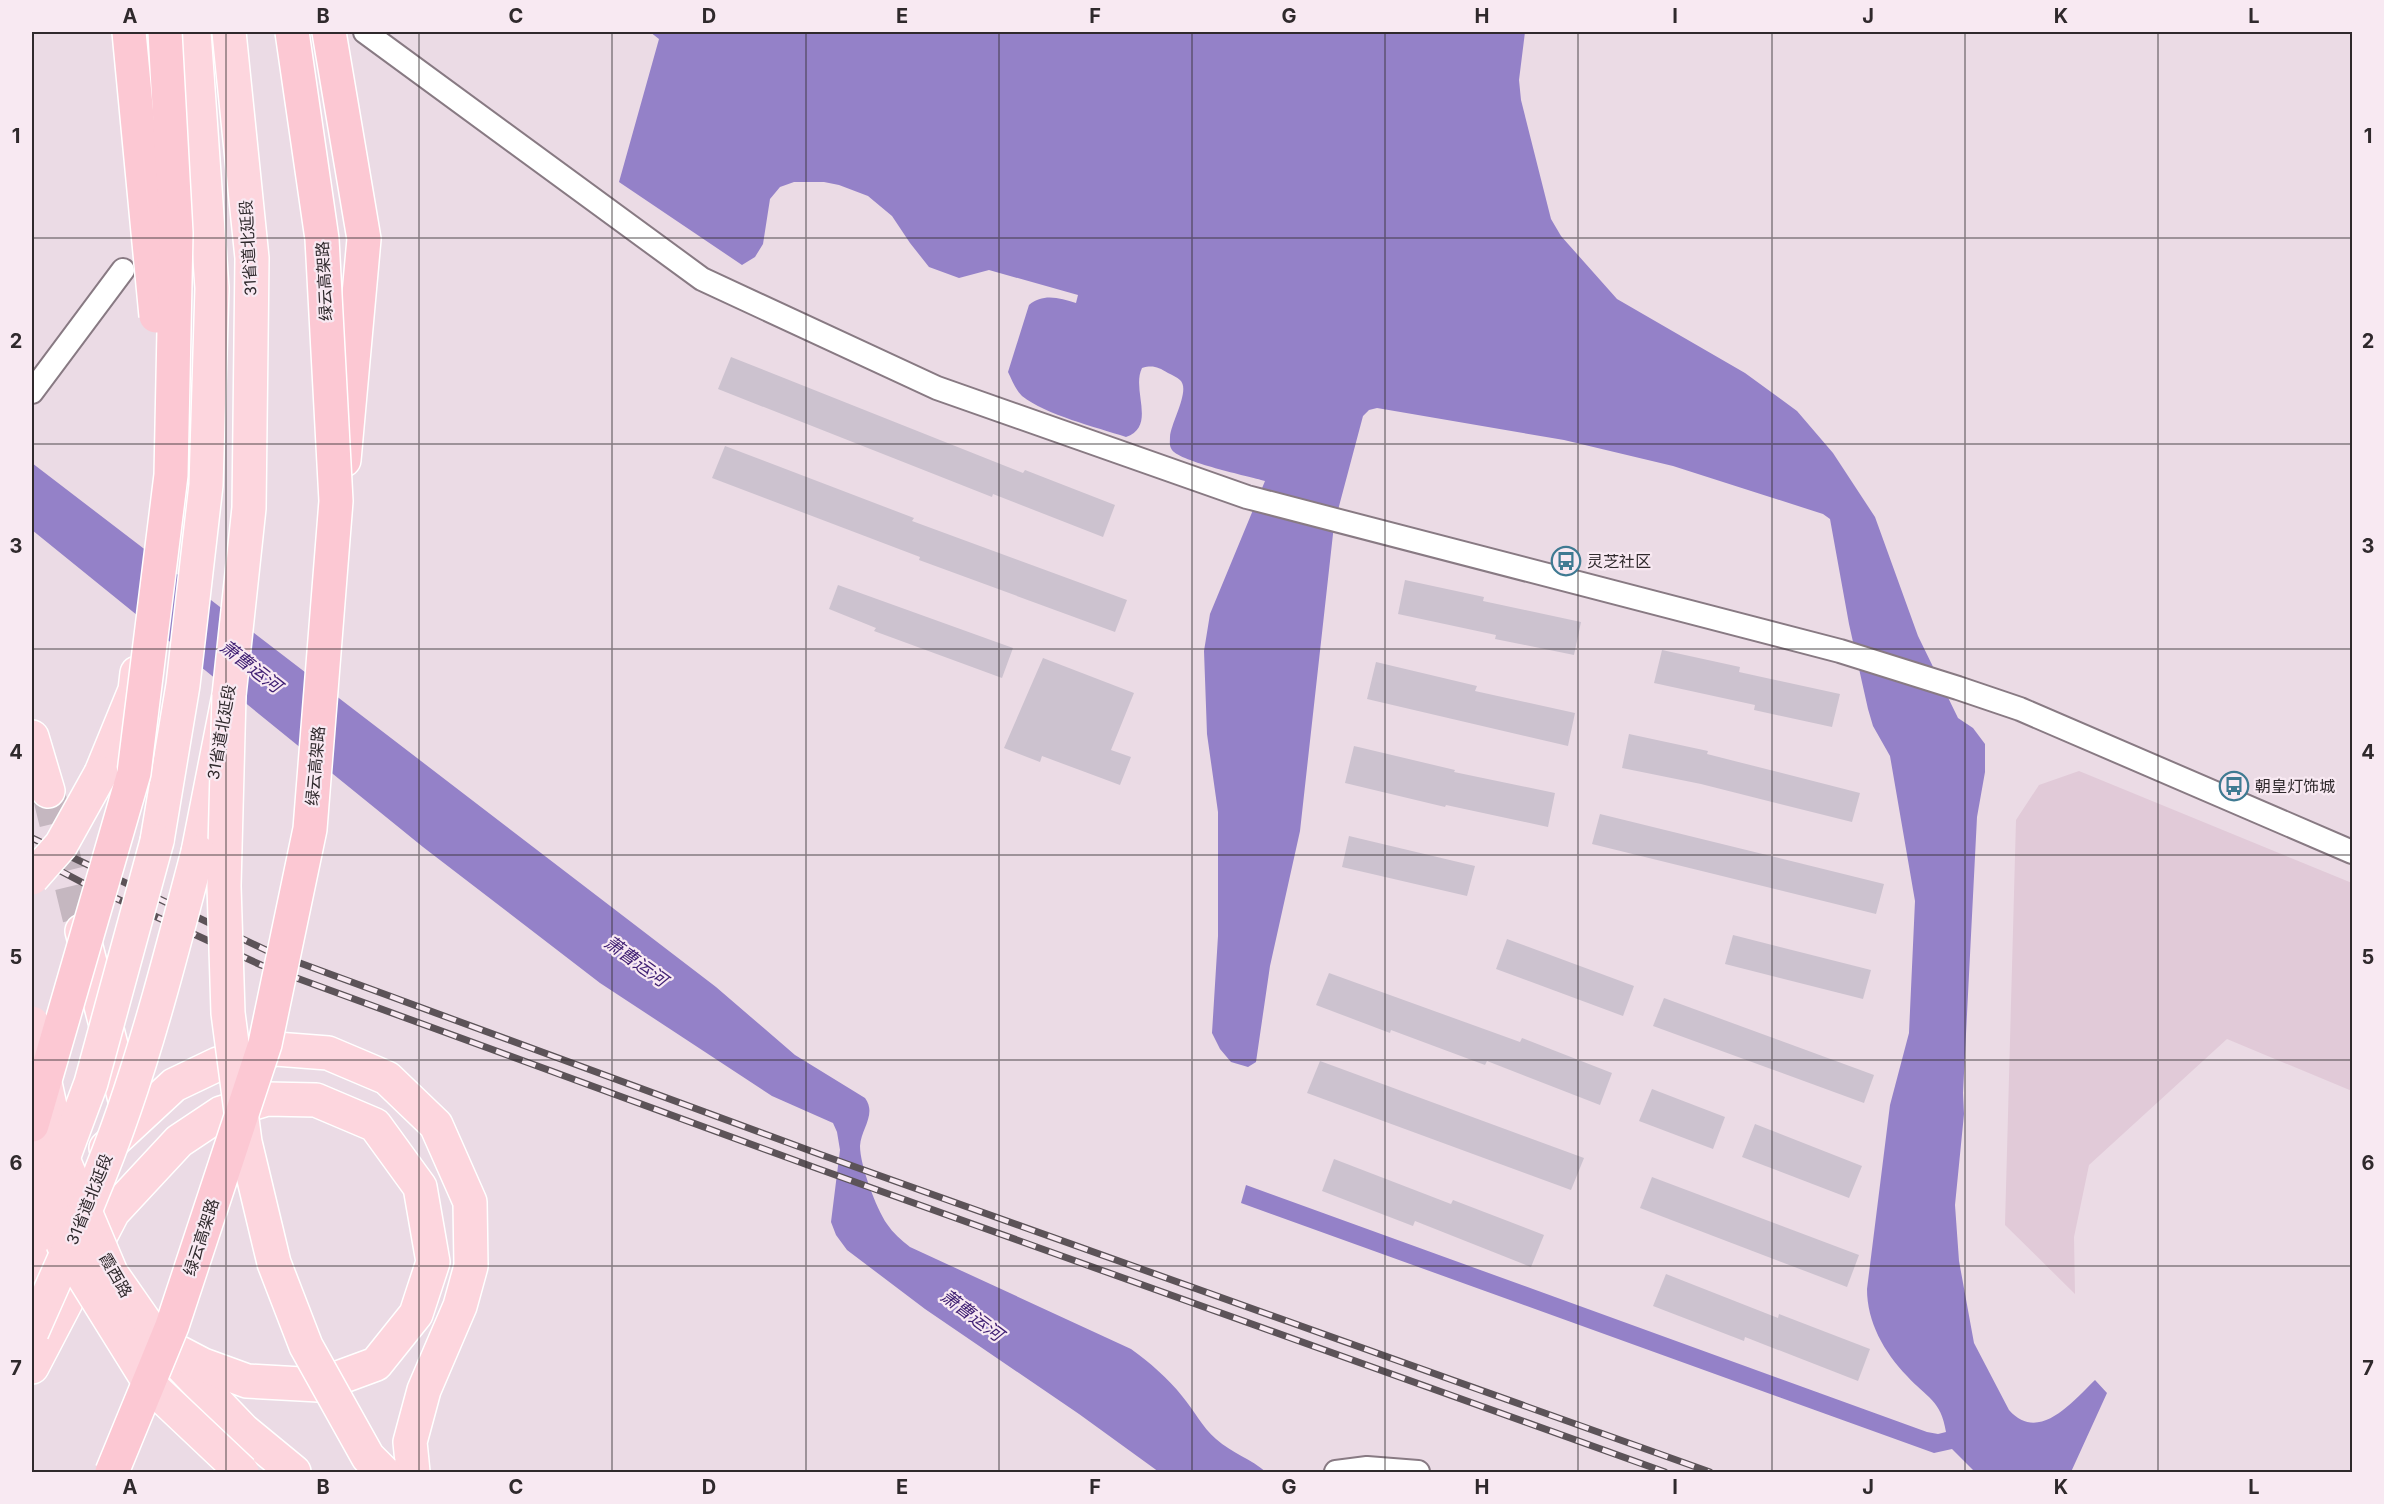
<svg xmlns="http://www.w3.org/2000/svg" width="2384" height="1504" font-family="Inter,'Noto Sans SC',sans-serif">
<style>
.built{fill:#e1cad8}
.water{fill:#9481c8}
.building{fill:#ccc2cf}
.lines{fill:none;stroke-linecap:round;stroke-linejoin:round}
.primary-tunnel{stroke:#c5b7c0;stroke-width:33;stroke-dasharray:33 16;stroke-linecap:butt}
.minor-casing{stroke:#887a83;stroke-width:26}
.primary-casing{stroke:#fff;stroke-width:36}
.trunk-casing{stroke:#fff;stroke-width:36}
.minor{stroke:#fff;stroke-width:22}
.primary{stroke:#fdd6de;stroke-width:33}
.trunk{stroke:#fcc8d3;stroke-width:33}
.rail-casing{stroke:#5c5358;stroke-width:7}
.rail{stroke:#f8e9f2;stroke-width:4.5;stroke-dasharray:14;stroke-linecap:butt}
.primary-bridge-casing{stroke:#fff;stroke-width:36;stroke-linecap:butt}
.trunk-bridge-casing{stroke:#fff;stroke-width:36;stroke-linecap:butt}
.primary-bridge{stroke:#fdd6de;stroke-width:33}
.trunk-bridge{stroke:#fcc8d3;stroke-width:33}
.grid{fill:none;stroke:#2f292c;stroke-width:1.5;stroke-opacity:0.55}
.labels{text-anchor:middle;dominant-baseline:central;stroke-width:4.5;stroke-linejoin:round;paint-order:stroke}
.street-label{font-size:16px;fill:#2f292c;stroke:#f8e9f2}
.poi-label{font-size:16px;fill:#2f292c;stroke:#f8e9f2;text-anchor:start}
.water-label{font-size:18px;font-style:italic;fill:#3e1e72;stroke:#f8e9f2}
.neatline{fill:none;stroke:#2f292c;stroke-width:2}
.grid-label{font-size:20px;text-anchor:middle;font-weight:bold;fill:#2f292c}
</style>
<rect width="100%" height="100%" fill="#ebdbe5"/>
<polygon class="built" points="2079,771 2352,883 2352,1091 2227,1039 2089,1165 2074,1237 2075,1294 2005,1225 2016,820 2039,785"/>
<g class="water">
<path d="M 650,32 L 1525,32 L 1519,80 L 1521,100 L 1551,219 L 1561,236 L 1617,299 L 1745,373 L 1797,411 L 1833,453 L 1875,517 L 1918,636 L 1958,718 L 1973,728 L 1985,744 L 1985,772 L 1977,817 L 1963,1093 L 1964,1114 L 1955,1205 L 1959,1261 L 1974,1343 L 2009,1410 C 2039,1444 2073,1401 2095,1380 L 2107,1393 L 2071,1472 L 1975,1472 L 1952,1449 L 1934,1453 L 1241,1203 L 1246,1185 L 1927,1432 L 1938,1434 L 1946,1432 C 1941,1400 1927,1398 1907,1376 C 1884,1352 1867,1322 1867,1289 L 1890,1105 L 1909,1033 L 1915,901 L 1890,756 L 1873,726 L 1868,709 L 1849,624 L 1830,519 L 1823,514 L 1673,466 L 1564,440 L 1377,408 L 1369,410 L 1363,416 L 1334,525 L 1300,831 L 1270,966 L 1256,1062 L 1248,1067 L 1231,1062 L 1220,1049 L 1212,1033 L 1218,936 L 1218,812 L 1207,734 L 1204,651 L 1210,614 L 1265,481 C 1248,476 1181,462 1172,450 C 1169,446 1170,442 1170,437 C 1171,422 1191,390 1180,380 C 1177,377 1172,375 1168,373 C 1158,367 1153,365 1142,368 C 1131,390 1157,426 1126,437 C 1096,427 1046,415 1022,396 C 1015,389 1012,380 1008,372 L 1029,305 C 1043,293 1060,298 1076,303 L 1078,295 L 989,270 L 959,278 L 929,267 L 910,243 L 892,216 L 868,196 L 839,185 L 824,182 L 794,182 L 780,187 L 770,199 L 763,244 L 755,257 L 742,265 L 619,182 L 659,39 Z"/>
<path d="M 32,463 L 716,987 L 795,1055 L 865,1098 C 877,1114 861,1129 860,1146 C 860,1165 876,1208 887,1224 C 893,1233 901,1240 910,1247 L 1131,1349 C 1149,1362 1168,1378 1182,1396 C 1194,1410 1202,1427 1216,1439 C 1232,1453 1251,1459 1266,1472 L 1159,1472 L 1079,1414 L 925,1309 L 847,1250 L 836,1235 L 831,1222 L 840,1150 L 837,1132 L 833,1123 L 772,1096 L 600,983 L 423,847 L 32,530 Z"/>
</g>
<g class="building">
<polygon points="731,357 1023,473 1025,470 1115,505 1103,537 993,494 992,497 718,389"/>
<polygon points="725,446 914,518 912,521 1127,600 1115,632 919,560 920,557 712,478"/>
<polygon points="1405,580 1484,597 1483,601 1581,622 1574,655 1495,639 1496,635 1398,614"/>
<polygon points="838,585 1013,648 1002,678 874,631 876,628 829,609"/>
<polygon points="1662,650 1740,667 1739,672 1840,694 1832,727 1754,710 1755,705 1654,683"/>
<polygon points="1043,658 1134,693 1111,750 1131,757 1120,785 1042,756 1040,762 1004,748"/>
<polygon points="1376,662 1477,686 1475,691 1575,713 1568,746 1367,699"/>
<polygon points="1629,734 1708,751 1707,754 1860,793 1852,822 1701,784 1622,768"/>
<polygon points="1354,746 1455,770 1454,772 1555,793 1548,827 1446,805 1445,807 1345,783"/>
<polygon points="1600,814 1884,884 1876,914 1592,844"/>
<polygon points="1349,836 1475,866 1467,896 1342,867"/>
<polygon points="1733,935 1871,970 1863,999 1725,964"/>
<polygon points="1507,939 1634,986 1623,1016 1496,969"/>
<polygon points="1329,973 1520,1042 1522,1038 1612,1073 1600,1105 1487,1061 1485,1065 1391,1030 1390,1033 1316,1005"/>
<polygon points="1664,998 1874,1075 1864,1103 1653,1026"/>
<polygon points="1320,1061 1584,1158 1571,1190 1307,1093"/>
<polygon points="1652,1089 1725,1117 1713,1149 1639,1121"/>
<polygon points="1755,1124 1862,1166 1849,1198 1742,1157"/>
<polygon points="1334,1159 1451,1204 1453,1200 1544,1235 1531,1267 1415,1221 1413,1226 1322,1191"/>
<polygon points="1652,1177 1859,1255 1847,1287 1640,1208"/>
<polygon points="1666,1274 1778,1318 1779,1314 1870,1349 1858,1381 1745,1337 1744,1341 1653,1306"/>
</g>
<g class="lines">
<polyline class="primary-tunnel" points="48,791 81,926"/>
<g class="minor-casing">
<g id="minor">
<polyline points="365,32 702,279 937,388 1247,497 1840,651 1958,688 2020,709 2352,852"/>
<polyline points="32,392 123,270"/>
<polyline points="1336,1472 1367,1468 1418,1472"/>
</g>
</g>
<g class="primary-casing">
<g id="primary">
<polyline points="32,737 48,791"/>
<polyline points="101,773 135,690 137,673"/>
<polyline points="157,841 183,685 206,485 212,288 194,32"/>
<polyline points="198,852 229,695 249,508 252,258 229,32"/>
<polyline points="82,931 129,1116"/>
<polyline points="106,1148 174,1085 218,1064 276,1049 328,1053 387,1078 436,1125 470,1202 471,1266 460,1306 424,1390 410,1442 413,1472"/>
<polyline points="32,1269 50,1241 69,1223"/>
<polyline points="174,1358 243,1430 294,1472"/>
<polyline points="32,1367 113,1212 179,1141 221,1113 267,1099 316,1100 375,1125 420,1187 433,1262 416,1314 376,1364 319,1385 247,1381 203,1365 159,1342"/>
</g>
</g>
<g class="trunk-casing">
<polyline id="trunk" points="329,32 364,239 344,460"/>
</g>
<use href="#minor" class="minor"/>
<use href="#primary" class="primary"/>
<use href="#trunk" class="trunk"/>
<g class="rail-casing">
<g id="rail">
<polyline points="32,838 270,952 819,1154 1710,1472"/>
<polyline points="32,856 87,885 261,965 816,1168 1665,1472"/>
</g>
</g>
<use href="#rail" class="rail"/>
<g class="primary-bridge-casing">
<g id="primary-bridge">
<polyline points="229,695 224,886 228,1013 245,1142 274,1263 306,1346 368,1457 383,1472"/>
<polyline points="32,878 61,845 101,773"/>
<polyline points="32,1023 60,1152 111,1273 159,1342"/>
<polyline points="32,1152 63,1244 152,1387 242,1472"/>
<polyline points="32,1242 91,1083 157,841"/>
<path d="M 32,1332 C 64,1259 98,1186 124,1110 C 153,1026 175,939 198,852"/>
</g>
</g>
<g class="trunk-bridge-casing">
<g id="trunk-bridge">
<polyline points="129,32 156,316"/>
<polyline points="32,1125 134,773 171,475 176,233 165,32"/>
<polyline points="112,1472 172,1326 265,1044 310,829 336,501 322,239 292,32"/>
</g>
</g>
<use href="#primary-bridge" class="primary-bridge"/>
<use href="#trunk-bridge" class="trunk-bridge"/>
</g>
<path class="grid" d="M 226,32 L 226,1472M 419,32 L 419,1472M 612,32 L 612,1472M 806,32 L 806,1472M 999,32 L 999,1472M 1192,32 L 1192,1472M 1385,32 L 1385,1472M 1578,32 L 1578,1472M 1772,32 L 1772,1472M 1965,32 L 1965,1472M 2158,32 L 2158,1472M 32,238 L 2352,238M 32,444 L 2352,444M 32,649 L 2352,649M 32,855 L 2352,855M 32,1060 L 2352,1060M 32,1266 L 2352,1266"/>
<defs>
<g id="bus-ring" transform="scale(1.5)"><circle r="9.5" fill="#f8e9f2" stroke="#3f7a92" stroke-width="1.5"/><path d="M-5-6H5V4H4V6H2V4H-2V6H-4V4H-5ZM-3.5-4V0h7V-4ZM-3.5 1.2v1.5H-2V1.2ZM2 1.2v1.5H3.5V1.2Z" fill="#3f7a92"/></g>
</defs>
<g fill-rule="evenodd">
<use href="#bus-ring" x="1566" y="561"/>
<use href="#bus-ring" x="2234" y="786"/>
</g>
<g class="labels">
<g class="street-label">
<text transform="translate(248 248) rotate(-93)">31省道北延段</text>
<text transform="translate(324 281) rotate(-93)">绿云高架路</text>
<text transform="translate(221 732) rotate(-80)">31省道北延段</text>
<text transform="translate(315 766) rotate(-85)">绿云高架路</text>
<text transform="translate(89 1199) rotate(-68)">31省道北延段</text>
<text transform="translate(201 1237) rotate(-72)">绿云高架路</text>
<text transform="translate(116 1275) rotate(60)">霞西路</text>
</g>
<g class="poi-label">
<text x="1587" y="561">灵芝社区</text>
<text x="2255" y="786">朝皇灯饰城</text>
</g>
<g class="water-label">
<text transform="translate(251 666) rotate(38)">萧曹运河</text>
<text transform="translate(636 961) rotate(36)">萧曹运河</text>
<text transform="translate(972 1315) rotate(37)">萧曹运河</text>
</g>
</g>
<rect width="2384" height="1504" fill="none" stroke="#f8e9f2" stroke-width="66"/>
<rect x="33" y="33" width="2318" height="1438" class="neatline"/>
<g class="grid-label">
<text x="130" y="23">A</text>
<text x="323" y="23">B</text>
<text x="516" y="23">C</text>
<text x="709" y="23">D</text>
<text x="902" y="23">E</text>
<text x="1095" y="23">F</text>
<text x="1289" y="23">G</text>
<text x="1482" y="23">H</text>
<text x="1675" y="23">I</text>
<text x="1868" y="23">J</text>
<text x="2061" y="23">K</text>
<text x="2254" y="23">L</text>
<text x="16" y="143">1</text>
<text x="2368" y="143">1</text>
<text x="16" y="348">2</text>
<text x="2368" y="348">2</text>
<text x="16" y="553">3</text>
<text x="2368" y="553">3</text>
<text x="16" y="759">4</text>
<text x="2368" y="759">4</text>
<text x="16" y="964">5</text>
<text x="2368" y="964">5</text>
<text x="16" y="1170">6</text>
<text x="2368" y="1170">6</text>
<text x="16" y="1375">7</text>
<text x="2368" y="1375">7</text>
<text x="130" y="1494">A</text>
<text x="323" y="1494">B</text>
<text x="516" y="1494">C</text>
<text x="709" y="1494">D</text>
<text x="902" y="1494">E</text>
<text x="1095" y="1494">F</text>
<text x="1289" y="1494">G</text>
<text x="1482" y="1494">H</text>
<text x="1675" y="1494">I</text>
<text x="1868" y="1494">J</text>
<text x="2061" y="1494">K</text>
<text x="2254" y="1494">L</text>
</g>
</svg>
